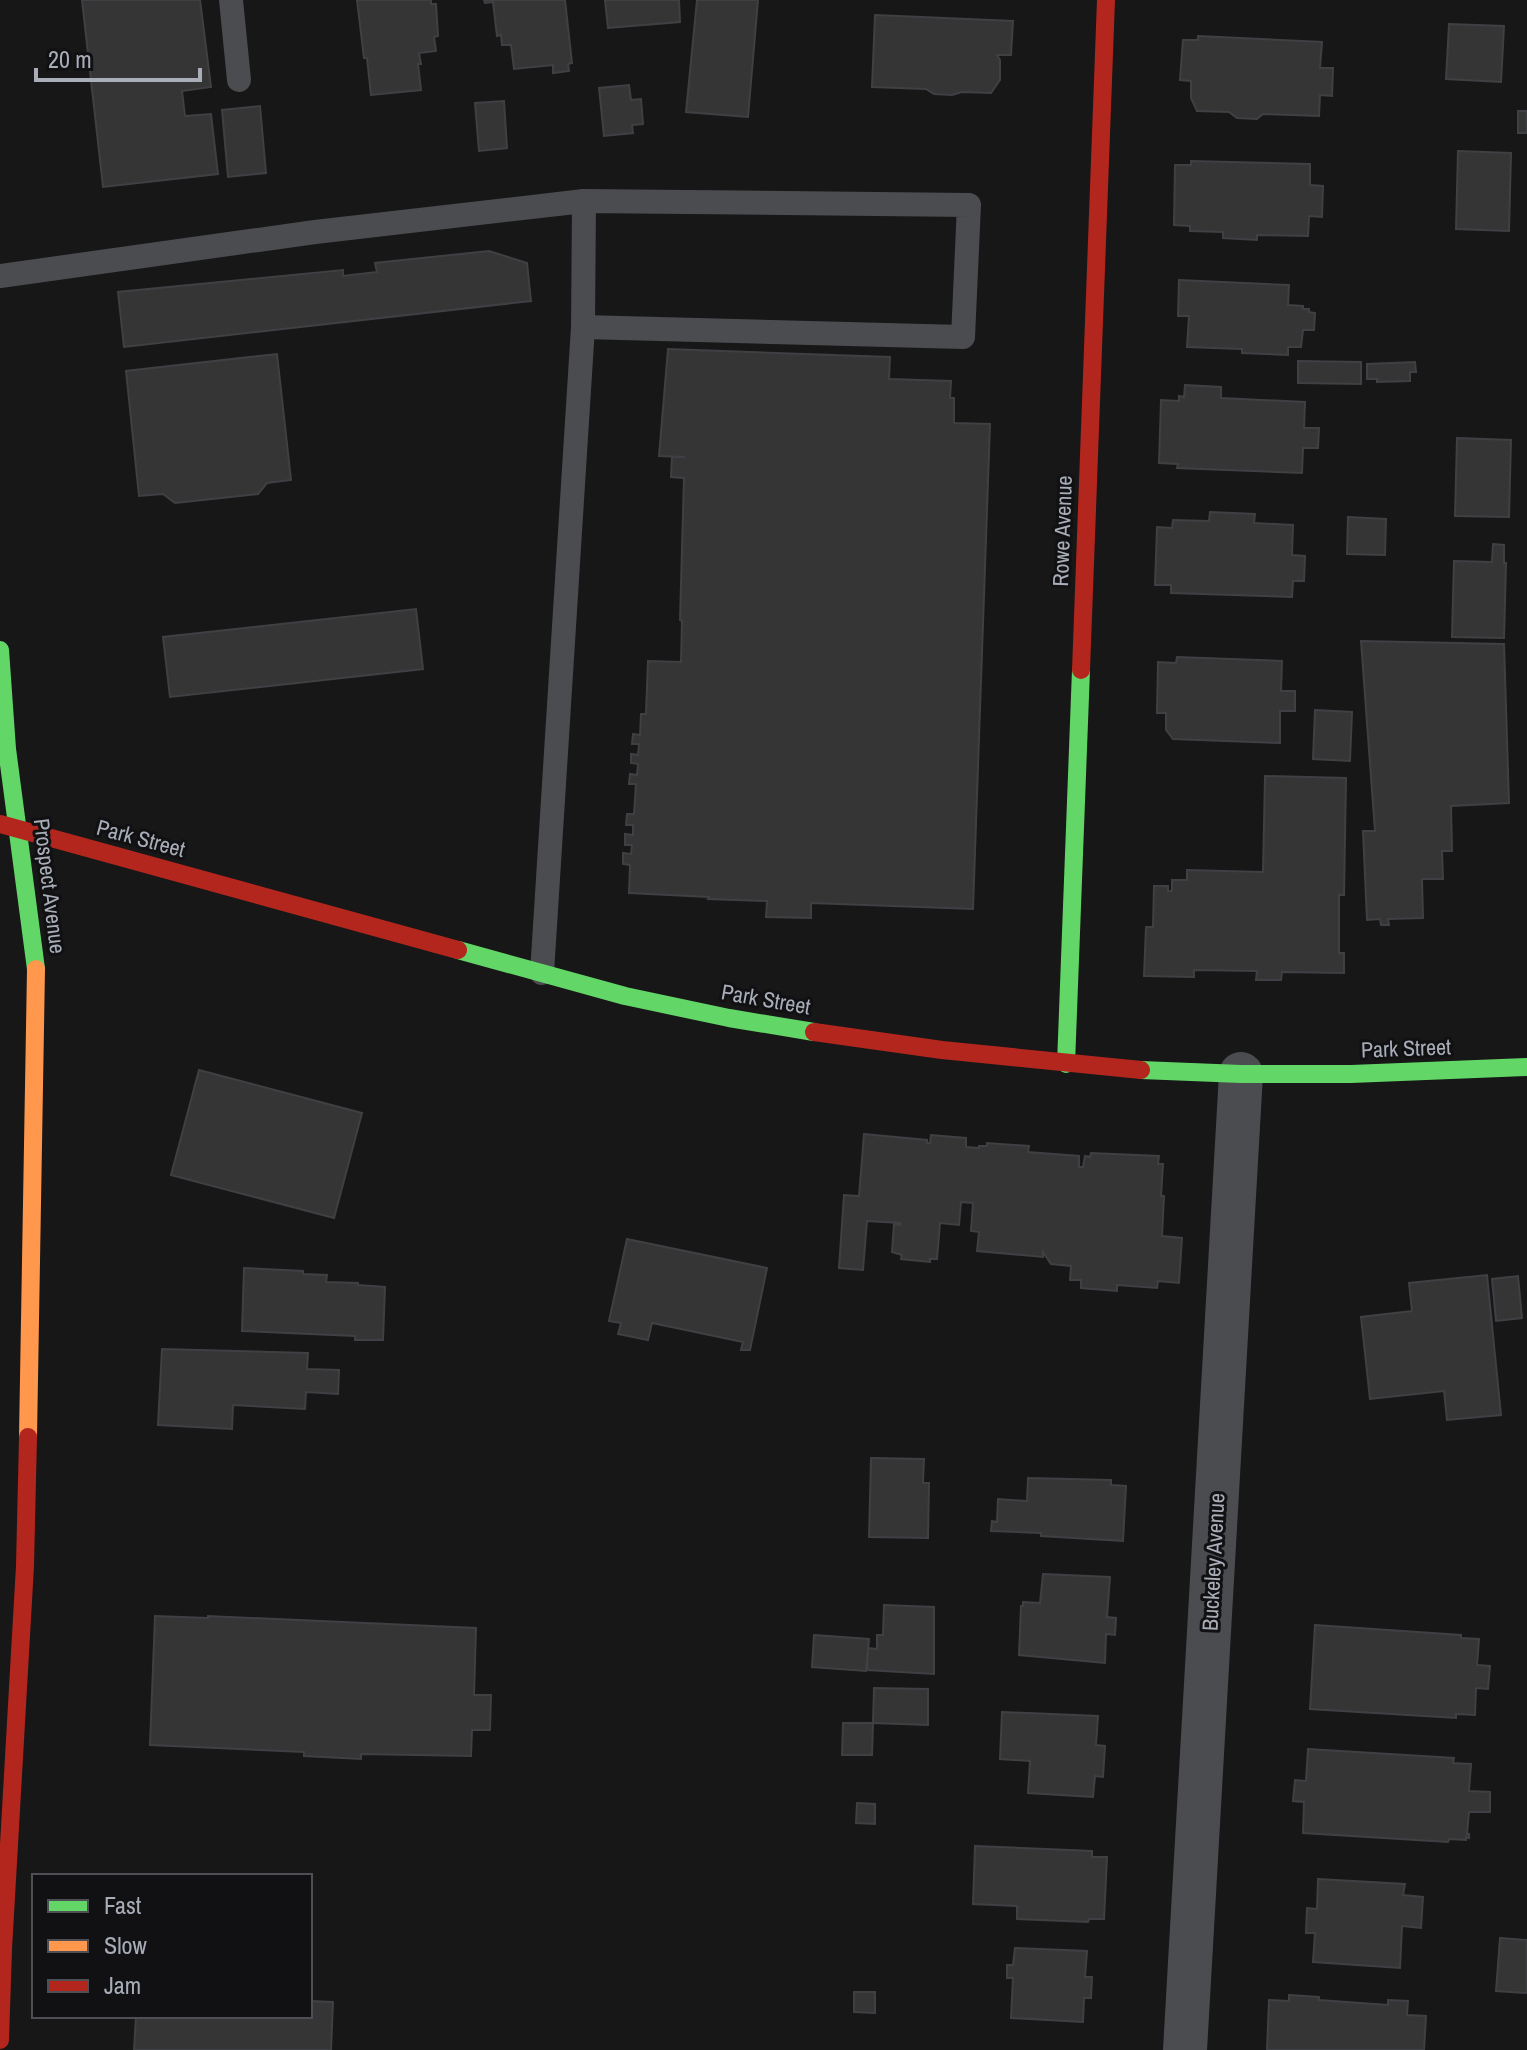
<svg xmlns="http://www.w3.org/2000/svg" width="1527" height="2050" font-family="'Archivo Narrow',sans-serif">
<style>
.building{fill:#353536;stroke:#3f4043;stroke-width:2}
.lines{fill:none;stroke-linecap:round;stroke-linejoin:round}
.lane{stroke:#4b4c50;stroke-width:24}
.street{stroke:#4b4c50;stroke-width:44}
.fast{stroke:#63d668;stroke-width:18}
.slow{stroke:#ff974d;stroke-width:18}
.jam{stroke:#b3261e;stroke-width:18}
.labels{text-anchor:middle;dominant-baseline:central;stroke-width:6;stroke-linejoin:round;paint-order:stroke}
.street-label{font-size:22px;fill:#a8adb8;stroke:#111113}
</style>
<rect width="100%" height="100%" fill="#171717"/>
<g class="building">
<polygon points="82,0 200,0 211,87 182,91 185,116 211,114 218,174 103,187"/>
<polygon points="357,0 431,0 431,4 436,4 438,36 434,37 436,51 419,53 421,64 418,64 421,90 371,95 367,58 364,58"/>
<polygon points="484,0 565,0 572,63 568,64 569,71 553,73 553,65 514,69 511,45 502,45 501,35 497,36 493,2 485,3"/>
<polygon points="605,0 679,0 680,22 608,28"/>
<polygon points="697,0 758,0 748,117 686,112"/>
<polygon points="875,15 1013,21 1011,55 997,55 1000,60 1000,80 991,93 962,92 952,95 934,94 926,89 872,87"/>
<polygon points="1449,24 1504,26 1501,82 1446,79"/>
<polygon points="1198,36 1322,42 1320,68 1333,68 1332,96 1320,95 1319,116 1263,114 1257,119 1237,118 1229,112 1197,111 1191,98 1191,81 1180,80 1183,40 1198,40"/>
<polygon points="629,85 631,100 641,99 643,124 632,125 633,133 604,136 599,88"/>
<polygon points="504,101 507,148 479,151 475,103"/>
<polygon points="260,106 266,173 228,177 222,110"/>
<rect x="1518" y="111" width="9" height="22"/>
<polygon points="1458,151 1511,153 1509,231 1456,229"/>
<polygon points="1191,161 1310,164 1310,185 1323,186 1322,217 1309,216 1308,236 1257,235 1257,240 1223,238 1223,232 1190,231 1190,226 1174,225 1175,165 1191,165"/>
<polygon points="489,251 527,263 531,301 124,347 118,292 343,270 343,276 377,272 375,263"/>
<polygon points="1179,280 1289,285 1288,305 1303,306 1303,309 1309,309 1309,312 1315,313 1314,330 1303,330 1301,347 1288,347 1288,355 1242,353 1242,349 1187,347 1189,316 1178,316"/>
<polygon points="668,349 890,357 889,379 951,381 950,398 954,398 954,423 990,424 973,909 811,903 811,918 766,917 767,901 708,899 709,897 629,893 630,865 623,864 623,853 631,854 632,845 625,845 625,834 633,835 633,825 626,825 627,814 634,814 636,784 629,784 630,774 637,775 638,764 631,763 631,754 638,755 639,744 632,744 633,734 640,735 641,714 646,714 648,661 681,662 682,621 680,620 684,478 671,477 672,457 685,457 659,456"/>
<polygon points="277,354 291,480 267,483 258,494 175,503 163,494 139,496 126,371"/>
<polygon points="1298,361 1361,362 1361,384 1298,383"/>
<polygon points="1415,362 1416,372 1410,372 1410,381 1377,382 1377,379 1367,379 1367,364"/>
<polygon points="1185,385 1221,387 1221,398 1305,402 1304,428 1319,428 1318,448 1303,448 1302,473 1177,468 1178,464 1159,463 1161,400 1179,401 1179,396 1184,397"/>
<polygon points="1457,438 1511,440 1509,517 1455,516"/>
<polygon points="1210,512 1255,514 1254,523 1293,525 1292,555 1305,556 1304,581 1293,581 1292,597 1171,593 1171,585 1155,585 1157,527 1172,528 1173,520 1209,521"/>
<polygon points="1348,517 1386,519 1385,555 1347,554"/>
<polygon points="1493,544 1504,545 1504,563 1506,563 1504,638 1452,637 1454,561 1492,562"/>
<polygon points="416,609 423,669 170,697 163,637"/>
<polygon points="1361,641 1504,644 1509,803 1451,806 1452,851 1442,851 1443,879 1422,879 1423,918 1388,919 1389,925 1381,925 1380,919 1367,920 1363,831 1375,831"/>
<polygon points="1177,657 1282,661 1281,691 1295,691 1295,711 1280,711 1280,743 1173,739 1166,730 1166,713 1157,713 1158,662 1176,663"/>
<polygon points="1315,710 1352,712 1350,761 1313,759"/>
<polygon points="1265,776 1346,778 1344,895 1339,895 1339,953 1344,953 1344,973 1282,972 1281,980 1256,980 1257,971 1194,970 1194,977 1144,976 1146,927 1153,927 1154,886 1168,886 1168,891 1172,891 1172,880 1187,880 1187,870 1263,872"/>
<polygon points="199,1070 362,1113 334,1218 171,1175"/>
<polygon points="864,1134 927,1140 927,1143 930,1143 931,1135 966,1138 966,1147 979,1148 979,1146 987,1146 987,1143 1029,1146 1028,1152 1079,1156 1079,1167 1083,1167 1085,1156 1090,1157 1091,1153 1159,1156 1158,1164 1163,1164 1161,1196 1164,1196 1162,1236 1182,1238 1179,1283 1158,1281 1157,1288 1117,1285 1117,1291 1081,1288 1081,1280 1070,1280 1071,1266 1051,1264 1043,1252 1043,1257 977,1251 979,1232 971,1231 973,1203 961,1202 959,1225 940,1223 937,1259 930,1259 930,1262 901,1259 902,1255 892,1252 894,1224 900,1225 900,1223 867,1221 863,1270 839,1268 844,1195 859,1196"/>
<polygon points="627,1239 767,1268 750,1350 741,1350 743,1342 652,1323 648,1340 618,1334 621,1323 609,1321"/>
<polygon points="244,1268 303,1271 303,1274 327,1275 326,1282 358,1283 358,1285 385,1287 383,1340 355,1340 355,1336 242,1331"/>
<polygon points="1487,1275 1501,1415 1447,1420 1444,1391 1370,1399 1361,1317 1412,1311 1409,1283"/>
<polygon points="1518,1276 1522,1318 1496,1321 1492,1279"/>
<polygon points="162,1349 308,1353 307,1369 339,1370 338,1394 306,1392 305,1409 233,1405 232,1429 158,1425"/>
<polygon points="871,1458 924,1459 923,1483 929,1483 928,1538 869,1537"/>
<polygon points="1028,1478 1111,1480 1111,1485 1126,1486 1123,1541 1041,1536 1041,1533 991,1531 992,1521 997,1522 998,1499 1027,1501"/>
<polygon points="1043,1574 1110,1577 1107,1617 1116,1618 1115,1635 1106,1634 1105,1663 1019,1655 1021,1606 1023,1606 1023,1602 1040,1603"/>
<polygon points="884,1605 934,1607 934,1674 867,1670 868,1648 877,1649 877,1635 883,1635"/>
<polygon points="155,1616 208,1618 208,1616 476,1628 474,1695 491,1695 490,1730 472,1730 471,1756 361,1754 361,1759 304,1756 304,1752 150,1745"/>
<polygon points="1315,1625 1461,1635 1461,1638 1479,1639 1477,1665 1490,1666 1488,1689 1476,1688 1475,1715 1456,1714 1456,1718 1310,1709"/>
<polygon points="814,1635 869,1639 866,1671 812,1667"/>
<polygon points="874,1688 928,1689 928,1725 873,1723"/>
<polygon points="1002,1712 1098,1716 1096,1745 1105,1746 1103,1777 1095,1776 1093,1797 1028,1793 1030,1761 1000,1759"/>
<polygon points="843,1723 873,1723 872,1755 842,1755"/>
<polygon points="1308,1749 1454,1758 1453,1763 1471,1764 1469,1791 1490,1792 1490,1812 1469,1812 1467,1834 1469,1834 1469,1838 1466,1837 1466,1840 1449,1839 1448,1842 1303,1833 1304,1802 1293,1801 1295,1780 1306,1781"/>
<polygon points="857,1803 875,1804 875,1824 856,1823"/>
<polygon points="975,1846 1092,1851 1092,1857 1107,1857 1104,1919 1089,1919 1088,1922 1017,1919 1017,1906 973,1904"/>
<polygon points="1318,1879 1405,1884 1403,1895 1423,1897 1421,1928 1402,1926 1400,1968 1313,1962 1315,1933 1306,1933 1307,1908 1317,1909"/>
<polygon points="1500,1938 1527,1940 1527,1993 1496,1991"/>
<polygon points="1015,1948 1087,1951 1085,1977 1092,1977 1091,1998 1084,1998 1083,2022 1011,2018 1013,1978 1007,1978 1007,1965 1013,1965"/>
<polygon points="854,1992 875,1992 875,2013 854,2012"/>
<polygon points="1289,1995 1319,1997 1319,2000 1388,2005 1388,2000 1408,2001 1407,2015 1426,2016 1424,2050 1267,2050 1269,2000 1289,2001"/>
<polygon points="310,2001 333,2002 331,2050 134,2050 136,2016 310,2016"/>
</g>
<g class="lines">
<g class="lane">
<polyline points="231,0 239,80"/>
<polyline points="0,276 315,232 584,201 969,205 963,337 583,327"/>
<polyline points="542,973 583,327 584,201"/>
</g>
<polyline class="street" points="1185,2050 1241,1074"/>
<g class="fast">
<polyline points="0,650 7,749 36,969"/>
<polyline points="458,950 625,996 729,1018 814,1032"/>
<polyline points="1066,1064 1081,670"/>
<polyline points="1141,1070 1241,1074 1351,1074 1527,1067"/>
</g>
<polyline class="slow" points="28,1437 36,969"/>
<g class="jam">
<polyline points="1081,670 1106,0"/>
<polyline points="0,824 458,950"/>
<polyline points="814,1032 942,1050 1141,1070"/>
<polyline points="0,2040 3,1949 25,1566 28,1437"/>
</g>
</g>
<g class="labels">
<g class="street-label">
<text transform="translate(1062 531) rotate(-88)">Rowe Avenue</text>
<text transform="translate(141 838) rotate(15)">Park Street</text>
<text transform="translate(50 886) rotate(83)">Prospect Avenue</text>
<text transform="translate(766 999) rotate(10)">Park Street</text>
<text transform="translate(1406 1048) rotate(-2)">Park Street</text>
<text transform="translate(1213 1562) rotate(-87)">Buckeley Avenue</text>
</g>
</g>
<rect x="32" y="1874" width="280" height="144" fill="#111113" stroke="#4d4f55" stroke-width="2"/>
<rect x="48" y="1900" width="40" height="12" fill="#63d668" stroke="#4d4f55" stroke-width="2"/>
<text x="104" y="1914" font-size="24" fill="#a8adb8">Fast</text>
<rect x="48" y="1940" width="40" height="12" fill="#ff974d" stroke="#4d4f55" stroke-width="2"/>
<text x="104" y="1954" font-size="24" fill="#a8adb8">Slow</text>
<rect x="48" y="1980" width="40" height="12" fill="#b3261e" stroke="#4d4f55" stroke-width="2"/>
<text x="104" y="1994" font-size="24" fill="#a8adb8">Jam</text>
<path d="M36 68v12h164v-12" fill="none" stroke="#a8adb8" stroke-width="4"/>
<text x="48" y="68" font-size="24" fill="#a8adb8" stroke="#111113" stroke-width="6" paint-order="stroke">20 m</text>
</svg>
